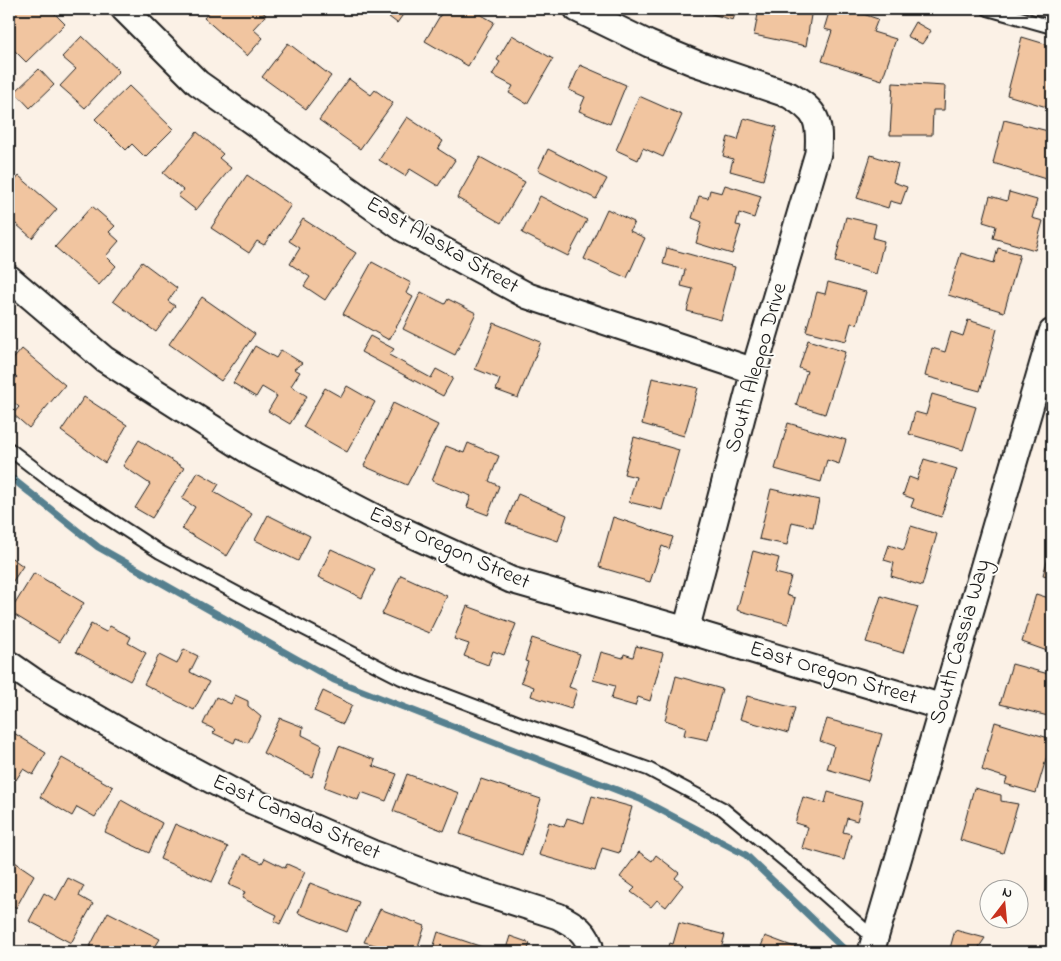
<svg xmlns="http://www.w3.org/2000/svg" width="1061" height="961" font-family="'Indie Flower',sans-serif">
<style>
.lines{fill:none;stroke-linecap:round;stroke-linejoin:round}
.stream{stroke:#56808f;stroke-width:7}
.building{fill:#f1c5a0;stroke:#1c1c1c}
.lane-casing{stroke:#1c1c1c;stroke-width:16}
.street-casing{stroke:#1c1c1c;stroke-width:29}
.lane{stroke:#fdfcf7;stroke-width:12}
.street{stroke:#fdfcf7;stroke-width:25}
.labels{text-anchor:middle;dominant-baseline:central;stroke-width:4;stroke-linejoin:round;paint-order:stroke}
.street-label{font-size:22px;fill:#1c1c1c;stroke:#fdfcf7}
</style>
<rect width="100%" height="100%" fill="#fbf1e6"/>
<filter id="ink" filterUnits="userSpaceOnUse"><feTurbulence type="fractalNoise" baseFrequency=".02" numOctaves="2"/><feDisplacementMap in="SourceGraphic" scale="10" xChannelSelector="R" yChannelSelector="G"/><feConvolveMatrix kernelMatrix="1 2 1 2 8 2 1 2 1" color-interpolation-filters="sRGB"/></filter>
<g filter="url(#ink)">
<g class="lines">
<polyline class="stream" points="9,476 98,547 334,680 640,799 746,855 847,952"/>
</g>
<g class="building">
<polygon points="9,9 50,9 65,24 26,62 9,45"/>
<polygon points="212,9 259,9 266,15 253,29 263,38 247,56 204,18"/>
<polygon points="381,9 407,9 397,23 380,10"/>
<polygon points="444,9 471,9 494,22 468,66 425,41"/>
<polygon points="694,9 737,9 733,20"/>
<polygon points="759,9 812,9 806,46 754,35"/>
<polygon points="830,9 858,9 857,12 878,19 873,32 896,39 882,80 822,61 832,31 824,29"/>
<polygon points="915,22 931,31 922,44 907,36"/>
<polygon points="512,35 553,59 527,104 509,93 513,86 492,75 500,62 497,60"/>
<polygon points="82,36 119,71 85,108 60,86 76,69 62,57"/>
<polygon points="1022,37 1052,46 1052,102 1050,108 1007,95"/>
<polygon points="288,43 331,76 306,109 262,77"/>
<polygon points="580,65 626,85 610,124 579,111 585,97 569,90"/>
<polygon points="39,69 54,85 30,108 15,92"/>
<polygon points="349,79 371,95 375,90 393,103 360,149 319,120"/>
<polygon points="893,83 945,86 944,110 933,110 932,135 890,135"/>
<polygon points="129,86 173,129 145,157 132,144 126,150 95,119"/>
<polygon points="639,96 682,115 663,157 643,148 638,160 616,150"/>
<polygon points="407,117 443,141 438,149 455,160 438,186 410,169 405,176 379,160"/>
<polygon points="744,118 777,127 763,180 730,171 733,159 723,156 728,137 738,140"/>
<polygon points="1004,120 1052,132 1052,163 1049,180 993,163"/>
<polygon points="197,132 223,154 219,158 231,168 196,210 178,196 183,190 163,173"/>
<polygon points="548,149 607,179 596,199 538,170"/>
<polygon points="871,155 898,164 893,182 907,187 901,204 890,201 888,208 857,198"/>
<polygon points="480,157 525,182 501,223 457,198"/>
<polygon points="247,175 291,205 264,245 257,241 249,253 211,228"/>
<polygon points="19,176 57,209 32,238 9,218 9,188"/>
<polygon points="725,185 761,196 754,218 739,213 736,225 741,226 732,254 696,243 702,222 692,218 699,196 708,198 710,190 722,193"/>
<polygon points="1009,192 1037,200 1032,218 1043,221 1035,250 993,238 996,226 983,222 990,196 1007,201"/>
<polygon points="540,196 587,220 568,256 522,233"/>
<polygon points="92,206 115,226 109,232 119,241 106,256 116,266 99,285 55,247"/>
<polygon points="607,209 634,222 630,231 645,238 627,278 584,259"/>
<polygon points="846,217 876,224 873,238 884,241 876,274 835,262"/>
<polygon points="303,219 356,253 325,300 304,286 310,277 290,264 300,248 289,241"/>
<polygon points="667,248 735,267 721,320 687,311 693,289 681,286 685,270 663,264"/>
<polygon points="998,248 1020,254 1004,312 948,295 961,253 994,263"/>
<polygon points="142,262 177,288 168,301 175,306 156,332 113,301"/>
<polygon points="372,262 411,283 406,293 413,297 389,340 343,314"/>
<polygon points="828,282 866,292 857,324 851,323 846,341 806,331 817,292 825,294"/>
<polygon points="421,292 445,304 448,299 476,313 455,355 403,329"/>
<polygon points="202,297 255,334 221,381 169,344"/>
<polygon points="968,320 997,329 980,391 925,376 932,348 945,352 951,332 963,336"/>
<polygon points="494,323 541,342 518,398 496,390 500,379 475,369"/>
<polygon points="370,336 394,349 389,355 431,378 436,369 453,378 443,396 361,352"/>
<polygon points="808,340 845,352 825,414 796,405 807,371 799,368"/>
<polygon points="255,346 276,358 281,350 302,363 294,369 300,372 291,386 307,396 290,424 268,411 277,396 262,387 256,397 233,383"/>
<polygon points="22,349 65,385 29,428 13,414 19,407 9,398 9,386 17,377 9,370 9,364"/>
<polygon points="652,378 698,388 684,436 642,424"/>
<polygon points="347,386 375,402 347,452 303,427 325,388 341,397"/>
<polygon points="932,394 976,407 963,450 909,434 915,412 926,415"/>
<polygon points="84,397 127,425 105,463 61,431"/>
<polygon points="393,403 438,425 407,485 364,466"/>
<polygon points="788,423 846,440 839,464 827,460 821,482 775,469"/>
<polygon points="634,437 679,450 662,510 629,502 636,477 624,474"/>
<polygon points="139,440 184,468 152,518 135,508 150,484 123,466"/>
<polygon points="468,443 499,456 489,481 499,486 488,515 467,507 471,496 432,481 446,446 464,453"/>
<polygon points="924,459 957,469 941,517 911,507 914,499 903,495 909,477 917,480"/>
<polygon points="198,472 219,484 214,492 252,514 227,556 182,529 195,507 182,499"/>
<polygon points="771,489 819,500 813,527 792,522 787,545 759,539"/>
<polygon points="518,494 567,515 558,541 506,523"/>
<polygon points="268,515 310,536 298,561 255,540"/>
<polygon points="613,517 673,537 669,549 662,546 650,582 599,567"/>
<polygon points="911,526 937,534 922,586 891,576 894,563 884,560 889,545 904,550"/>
<polygon points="331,549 375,569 362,598 318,577"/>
<polygon points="753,551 779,558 775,573 791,577 786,595 795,598 788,624 737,610"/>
<polygon points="9,556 23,566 9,587"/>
<polygon points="1048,558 1052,559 1052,577 1043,575"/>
<polygon points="34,573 84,603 59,642 10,612"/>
<polygon points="401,575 447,596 429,633 382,614"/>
<polygon points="1036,594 1052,599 1052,643 1050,652 1022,642"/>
<polygon points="881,596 918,607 903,653 866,642"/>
<polygon points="467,606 516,624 504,655 493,651 488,665 464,656 469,644 454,639"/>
<polygon points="91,624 106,632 110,626 131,637 128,643 146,653 130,681 76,652"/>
<polygon points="532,638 580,654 569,687 577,690 571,709 531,696 534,687 521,682 528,662 525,661"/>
<polygon points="636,646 663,653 650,701 638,697 635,706 611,699 615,686 593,680 601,652 623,658 624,654 633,657"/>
<polygon points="184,649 198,656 190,672 209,682 194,710 144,684 159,655 177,664"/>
<polygon points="1012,664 1052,675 1052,717 1000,704"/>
<polygon points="676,676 722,689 708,740 684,735 686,727 665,720"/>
<polygon points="323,691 352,705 343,724 314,711"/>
<polygon points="235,695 248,701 248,706 261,717 248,743 236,738 234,743 213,733 216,730 203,724 216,697 231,704"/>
<polygon points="747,696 795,708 788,733 740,719"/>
<polygon points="280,718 303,727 302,735 322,745 312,777 263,753"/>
<polygon points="827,719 882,734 868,781 827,769 834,746 820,741"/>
<polygon points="995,722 1052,739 1036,793 1005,784 1007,778 982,770"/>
<polygon points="9,730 46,753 33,775 23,769 16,780 9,775"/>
<polygon points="339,746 375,760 373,766 397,774 386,801 361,792 358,800 324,787"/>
<polygon points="62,758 113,787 95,817 77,807 72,816 40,797"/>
<polygon points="407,774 459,793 444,831 393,811"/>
<polygon points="481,779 541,799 522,855 460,834"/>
<polygon points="974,788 1001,795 1001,801 1018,804 1003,853 960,840"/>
<polygon points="828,792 862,802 857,821 847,818 843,832 851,834 844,860 802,848 808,827 795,823 803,797 825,803"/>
<polygon points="592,796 632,807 619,853 602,848 595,871 539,855 549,822 564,827 567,818 584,823"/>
<polygon points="121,800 162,823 149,853 105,832"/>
<polygon points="175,824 228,847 212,882 160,859"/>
<polygon points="639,852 652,861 656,855 679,873 675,878 683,885 666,907 657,900 651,907 631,892 635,888 620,877"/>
<polygon points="243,854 262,863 265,858 285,868 287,864 305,872 280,924 274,921 277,915 242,898 245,892 229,885"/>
<polygon points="9,858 34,875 16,908 9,902"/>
<polygon points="68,878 84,886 79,896 93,904 71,943 29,921 44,893 56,900"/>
<polygon points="310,883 359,902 347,932 298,913"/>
<polygon points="380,909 425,926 416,952 377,952 379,946 364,942"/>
<polygon points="108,912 160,939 152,952 87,952"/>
<polygon points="679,923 725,935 720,952 667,952 670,943 673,944"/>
<polygon points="955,930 985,938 979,947 998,952 949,952"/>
<polygon points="438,932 491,950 491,952 432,952"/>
<polygon points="510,936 530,943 527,952 505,952"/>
<polygon points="765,936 808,952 759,952"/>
</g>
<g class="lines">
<g class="lane-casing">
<g id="lane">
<polyline points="988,9 1052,27"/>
<polyline points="9,449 52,482 160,552 266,609 401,678 522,724 648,769 723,809 805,877 875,939"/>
</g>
</g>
<g class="street-casing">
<g id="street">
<polyline points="124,9 198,83 404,229 528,296 754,371"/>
<path d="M 577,9 L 649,44 L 695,63 L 789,95 C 818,112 820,121 818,153 L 754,371 L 686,630"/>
<polyline points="9,278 104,359 255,455 380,520 511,580 686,630 942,707"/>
<path d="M 9,664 L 35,682 L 125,734 L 243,797 L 372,853 L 454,883 L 558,916 C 574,924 589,933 591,952"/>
<polyline points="871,952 1052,332"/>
</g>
</g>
<use href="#lane" class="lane"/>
<use href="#street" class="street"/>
</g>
</g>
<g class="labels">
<g class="street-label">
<text transform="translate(442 246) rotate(30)">East Alaska Street</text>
<text transform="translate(757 368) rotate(-74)">South Aleppo Drive</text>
<text transform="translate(449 549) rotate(24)">East Oregon Street</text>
<text transform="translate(961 642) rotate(-74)">South Cassia Way</text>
<text transform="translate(833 674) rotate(17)">East Oregon Street</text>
<text transform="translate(296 818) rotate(24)">East Canada Street</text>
</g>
</g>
<rect width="1061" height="961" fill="none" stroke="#fdfcf7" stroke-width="30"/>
<rect x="15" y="15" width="1031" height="931" fill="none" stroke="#1c1c1c" stroke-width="2" filter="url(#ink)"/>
<g transform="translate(1004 904) rotate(16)"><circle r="24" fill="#fdfcf7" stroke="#a3a29f"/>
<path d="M0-4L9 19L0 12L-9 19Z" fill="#c8321e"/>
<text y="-8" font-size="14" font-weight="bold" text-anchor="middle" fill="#1c1c1c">N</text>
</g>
</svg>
